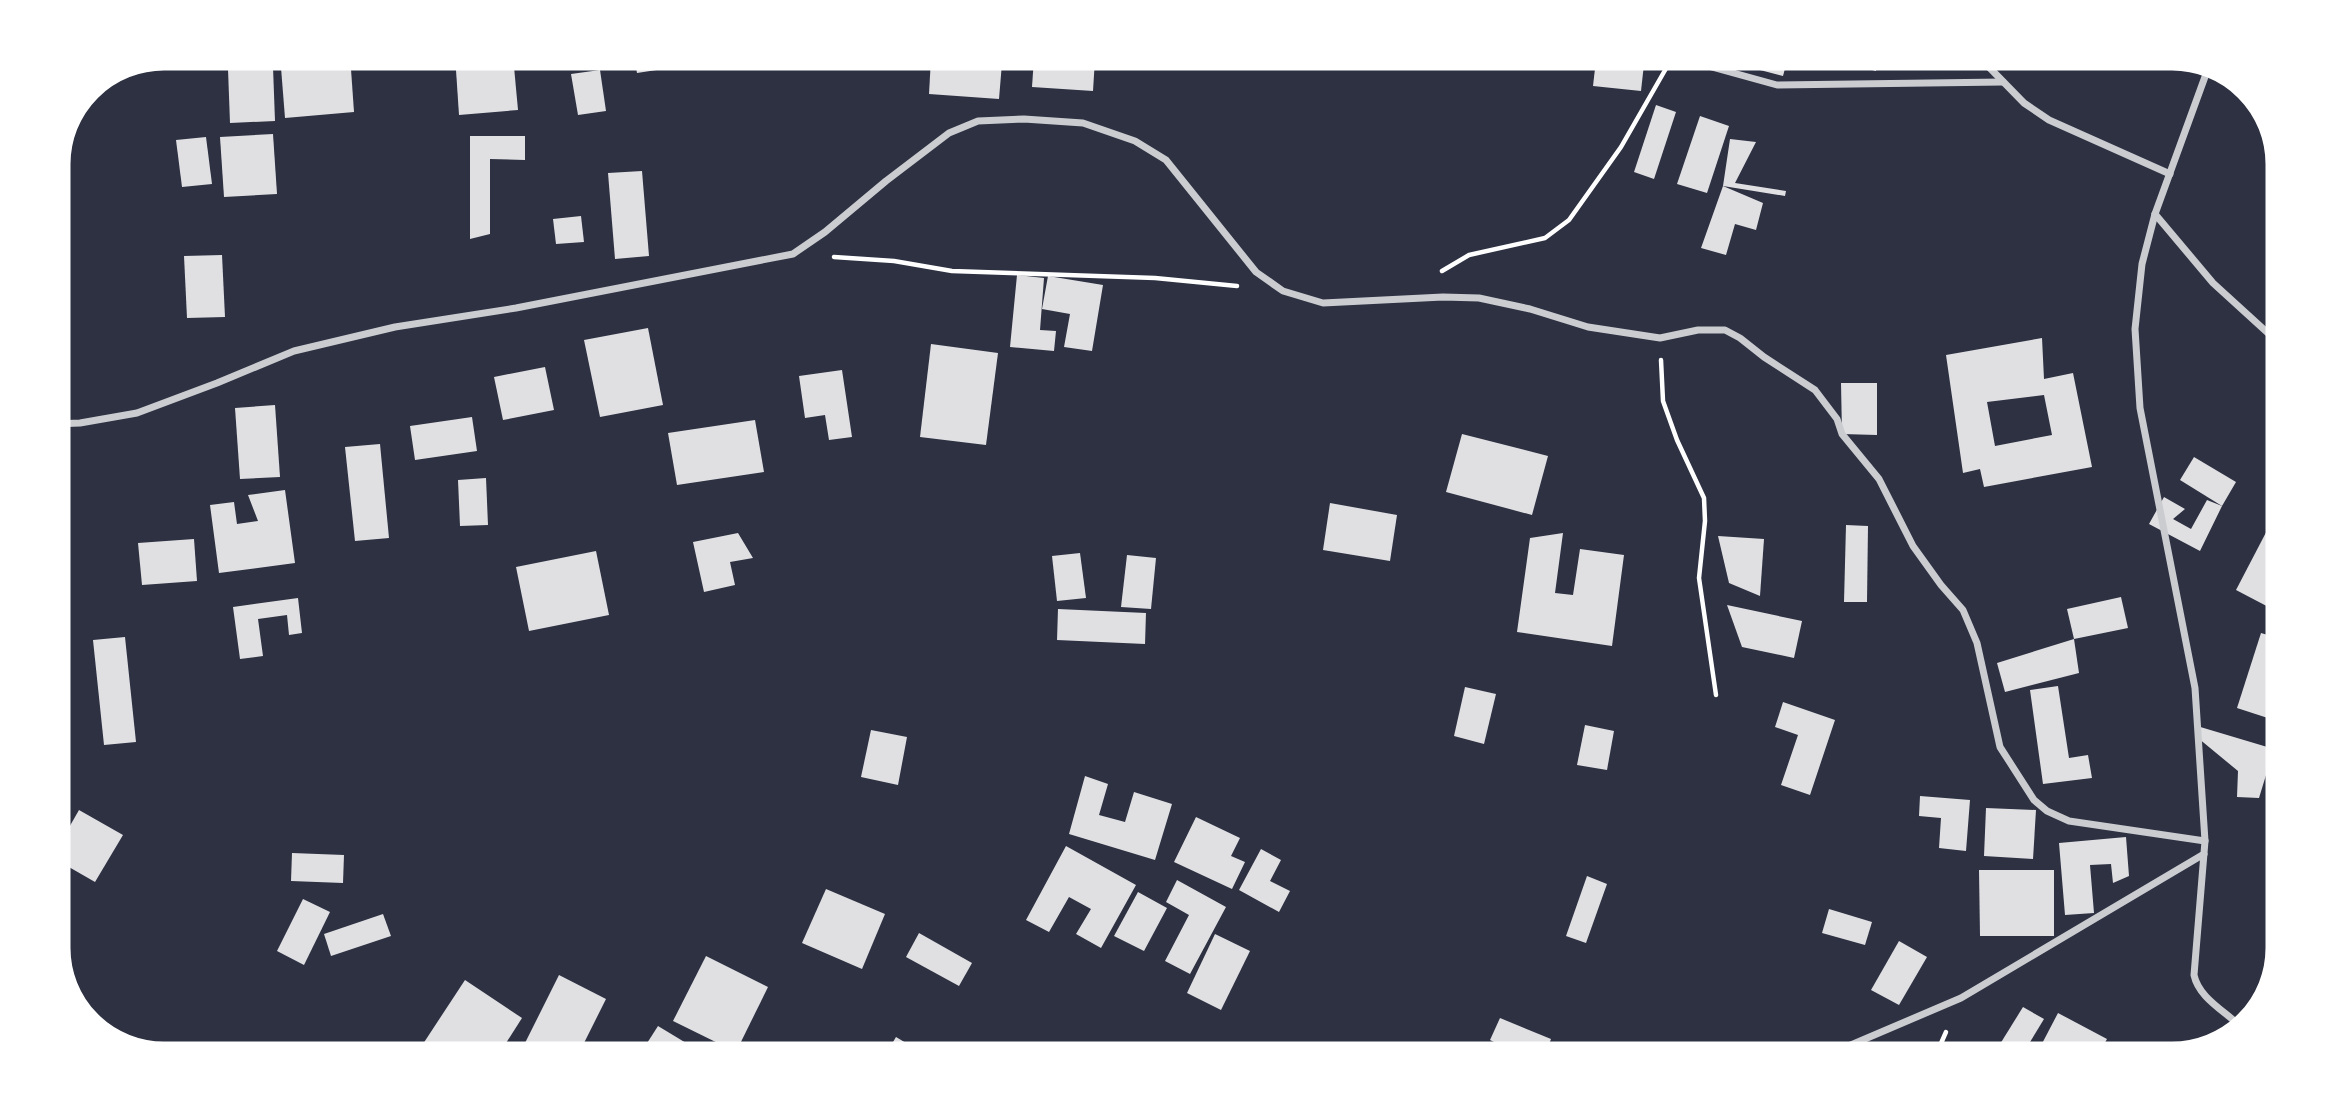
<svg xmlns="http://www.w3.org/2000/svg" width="2337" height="1112" font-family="Montserrat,sans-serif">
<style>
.building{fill:#e0e0e3;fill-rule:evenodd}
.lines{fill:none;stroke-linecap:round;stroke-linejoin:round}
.path{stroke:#fff;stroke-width:4.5}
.minor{stroke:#caccd0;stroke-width:7}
.rim{fill:none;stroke:#fff;stroke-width:9}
</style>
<rect width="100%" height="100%" fill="#2d3142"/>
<g class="building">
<polygon points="280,55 350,55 354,112 285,118"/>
<polygon points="455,55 513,56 518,110 459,115"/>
<polygon points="634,56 701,56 702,63 637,73"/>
<polygon points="931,58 1002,63 999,99 929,94"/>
<polygon points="1034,58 1095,59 1093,91 1032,87"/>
<polygon points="1596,60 1644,64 1641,91 1593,86"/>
<polygon points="1762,61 1787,61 1783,76 1760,70"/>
<polygon points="1853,61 1877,61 1876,71 1853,65"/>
<polygon points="273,67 275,121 230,123 228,69"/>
<polygon points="600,70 606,111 578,115 571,74"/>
<polygon points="1656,105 1676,112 1654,179 1634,172"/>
<polygon points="1700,116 1729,126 1707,193 1677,184"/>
<polygon points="273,134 277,194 224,197 220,137"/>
<polygon points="470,136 525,136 525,160 490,159 490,234 470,239"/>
<polygon points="206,137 212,184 182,187 176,140"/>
<polygon points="1730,139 1756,142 1735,183 1786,191 1785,196 1723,186"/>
<polygon points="642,171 649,256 615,259 608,173"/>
<polygon points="1723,186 1763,203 1756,230 1735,224 1726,255 1701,248"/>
<polygon points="581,216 584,242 556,244 553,219"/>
<polygon points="222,255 225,317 187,318 184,256"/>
<polygon points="1017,275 1044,278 1040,330 1056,331 1054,351 1010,347"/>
<polygon points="1048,276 1103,285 1092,351 1064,347 1070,314 1042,309"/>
<polygon points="648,328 663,405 600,417 584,340"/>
<path d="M 2042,338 L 2044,379 L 2073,373 L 2092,467 L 1984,487 L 1980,469 L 1963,473 L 1946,355 ZM 2044,395 L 2052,435 L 1995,446 L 1987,402 Z"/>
<polygon points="931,344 998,353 986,445 920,437"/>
<polygon points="545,367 554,410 503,420 494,377"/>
<polygon points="842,370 852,437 829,440 825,415 805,418 799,376"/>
<polygon points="1841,383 1877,383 1877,435 1842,434"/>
<polygon points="275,405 280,477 240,479 235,408"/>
<polygon points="472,417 477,451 415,460 410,426"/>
<polygon points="755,420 764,472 677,485 668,433"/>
<polygon points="1462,434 1548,456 1532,515 1446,492"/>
<polygon points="380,444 389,538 355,541 345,447"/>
<polygon points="2194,457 2236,482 2222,506 2180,480"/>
<polygon points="486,478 488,525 460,526 458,480"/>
<polygon points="285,490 295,563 219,573 210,505 234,502 237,524 258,521 248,495"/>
<polygon points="2164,497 2185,509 2173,519 2191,529 2207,500 2222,506 2200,551 2149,524"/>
<polygon points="1330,503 1397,515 1390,561 1323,550"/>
<polygon points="2273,519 2279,522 2278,612 2236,590"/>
<polygon points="1846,525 1868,526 1867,602 1844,602"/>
<polygon points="738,533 753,558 730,562 735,585 704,592 693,542"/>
<polygon points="1563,533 1555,593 1573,595 1580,549 1624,555 1612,646 1517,632 1530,538"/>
<polygon points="1718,536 1764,539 1760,596 1729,583"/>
<polygon points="194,539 197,581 142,585 138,543"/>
<polygon points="596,551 609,615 529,631 516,567"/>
<polygon points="1080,553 1086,598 1057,601 1052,556"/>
<polygon points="1127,555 1156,558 1151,609 1121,607"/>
<polygon points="2121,597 2128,628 2074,639 2067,609"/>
<polygon points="298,598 302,633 289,635 287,615 258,619 263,656 240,659 233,607"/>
<polygon points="1727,605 1802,621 1794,658 1742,647"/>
<polygon points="1058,609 1146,613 1145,644 1057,640"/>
<polygon points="2261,633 2278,638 2277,721 2237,708"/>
<polygon points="125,637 136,742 104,745 93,640"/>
<polygon points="2074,639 2079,673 2005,692 1997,663"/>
<polygon points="2058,686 2069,758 2088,755 2092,778 2043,784 2030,690"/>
<polygon points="1465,687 1496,694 1484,744 1454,736"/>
<polygon points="1783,702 1835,720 1810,795 1781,785 1798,735 1775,727"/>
<polygon points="1585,725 1614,731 1607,770 1577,765"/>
<polygon points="2197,726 2274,749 2259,798 2237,797 2238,771 2198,738"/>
<polygon points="871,730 907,737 898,785 861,777"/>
<polygon points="1085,776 1108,784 1099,815 1125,822 1134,792 1172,804 1155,860 1069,834"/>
<polygon points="1920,796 1970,800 1966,851 1939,848 1941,818 1919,816"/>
<polygon points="1986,808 2036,810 2033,859 1984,856"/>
<polygon points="79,810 123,835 95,882 55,859 55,852"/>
<polygon points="1196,817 1240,838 1231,856 1245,862 1232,889 1174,862"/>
<polygon points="2126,837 2129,876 2113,883 2111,864 2090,865 2094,913 2065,915 2059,843"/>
<polygon points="1066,846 1136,885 1101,948 1076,934 1091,909 1069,897 1049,932 1026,920"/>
<polygon points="1261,849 1281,860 1270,881 1290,891 1279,912 1239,890"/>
<polygon points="292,853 344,855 343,883 291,881"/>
<polygon points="1979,870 2054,870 2054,936 1980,936"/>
<polygon points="1587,876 1607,884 1586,943 1566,936"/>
<polygon points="1177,880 1226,907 1190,974 1165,961 1189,915 1166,902"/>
<polygon points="826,889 885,914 862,969 802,943"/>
<polygon points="1138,892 1167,908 1144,951 1114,936"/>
<polygon points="303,899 330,912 304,965 277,951"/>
<polygon points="1829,909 1872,922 1865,945 1822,933"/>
<polygon points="383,914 391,936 331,956 324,934"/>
<polygon points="919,933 972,963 959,986 906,957"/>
<polygon points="1215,934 1250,951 1221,1010 1187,993"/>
<polygon points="1899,941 1927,957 1899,1005 1871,990"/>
<polygon points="706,956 768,987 736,1052 673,1021"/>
<polygon points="559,975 606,999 580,1051 521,1051"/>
<polygon points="465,980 522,1018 501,1051 419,1050"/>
<polygon points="2023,1007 2044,1019 2021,1057 1992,1057"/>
<polygon points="2058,1013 2107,1039 2097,1057 2035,1057"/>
<polygon points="1500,1018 1551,1039 1545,1055 1520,1055 1490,1040"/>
<polygon points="658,1026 701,1052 642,1051"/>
<polygon points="896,1037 923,1053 887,1052"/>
</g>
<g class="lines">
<g class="path">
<polyline points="834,257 894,261 952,271 1155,278 1237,286"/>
<polyline points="1442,271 1469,255 1545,238 1569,220 1621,147 1668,65"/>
<polyline points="1661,360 1663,401 1677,440 1704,498 1705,521 1699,578 1716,695"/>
<polyline points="1935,1057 1946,1032"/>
</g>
<g class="minor">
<polyline points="1690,61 1777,85 2003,82"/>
<polyline points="1984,62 2024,103 2049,120 2170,174"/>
<path d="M 2210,63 L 2155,214 L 2142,264 L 2135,329 L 2140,408 L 2195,688 L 2205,841 L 2194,975 C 2199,999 2227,1012 2243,1029"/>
<polyline points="2155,214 2213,283 2281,345"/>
<polyline points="54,424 80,423 137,413 217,383 294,351 395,327 516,308 793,254 825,232 886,181 949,133 978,121 1024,119 1083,123 1135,141 1166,160 1256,272 1283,291 1323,303 1443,297 1479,298 1530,309 1588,327 1660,338 1698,330 1725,330 1740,338 1764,357 1815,390 1837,419 1842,434 1879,479 1913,546 1941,585 1963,610 1977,643 2000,747 2034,800 2047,811 2069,821 2205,841"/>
<polyline points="1825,1056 1961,998 2204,854"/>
</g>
</g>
<path d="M0 0H2337V1112H0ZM164 66H2172A98 98 0 0 1 2270 164V948A98 98 0 0 1 2172 1046H164A98 98 0 0 1 66 948V164A98 98 0 0 1 164 66Z" fill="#fff" fill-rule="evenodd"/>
<path class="rim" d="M164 66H2172A98 98 0 0 1 2270 164V948A98 98 0 0 1 2172 1046H164A98 98 0 0 1 66 948V164A98 98 0 0 1 164 66Z"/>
</svg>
